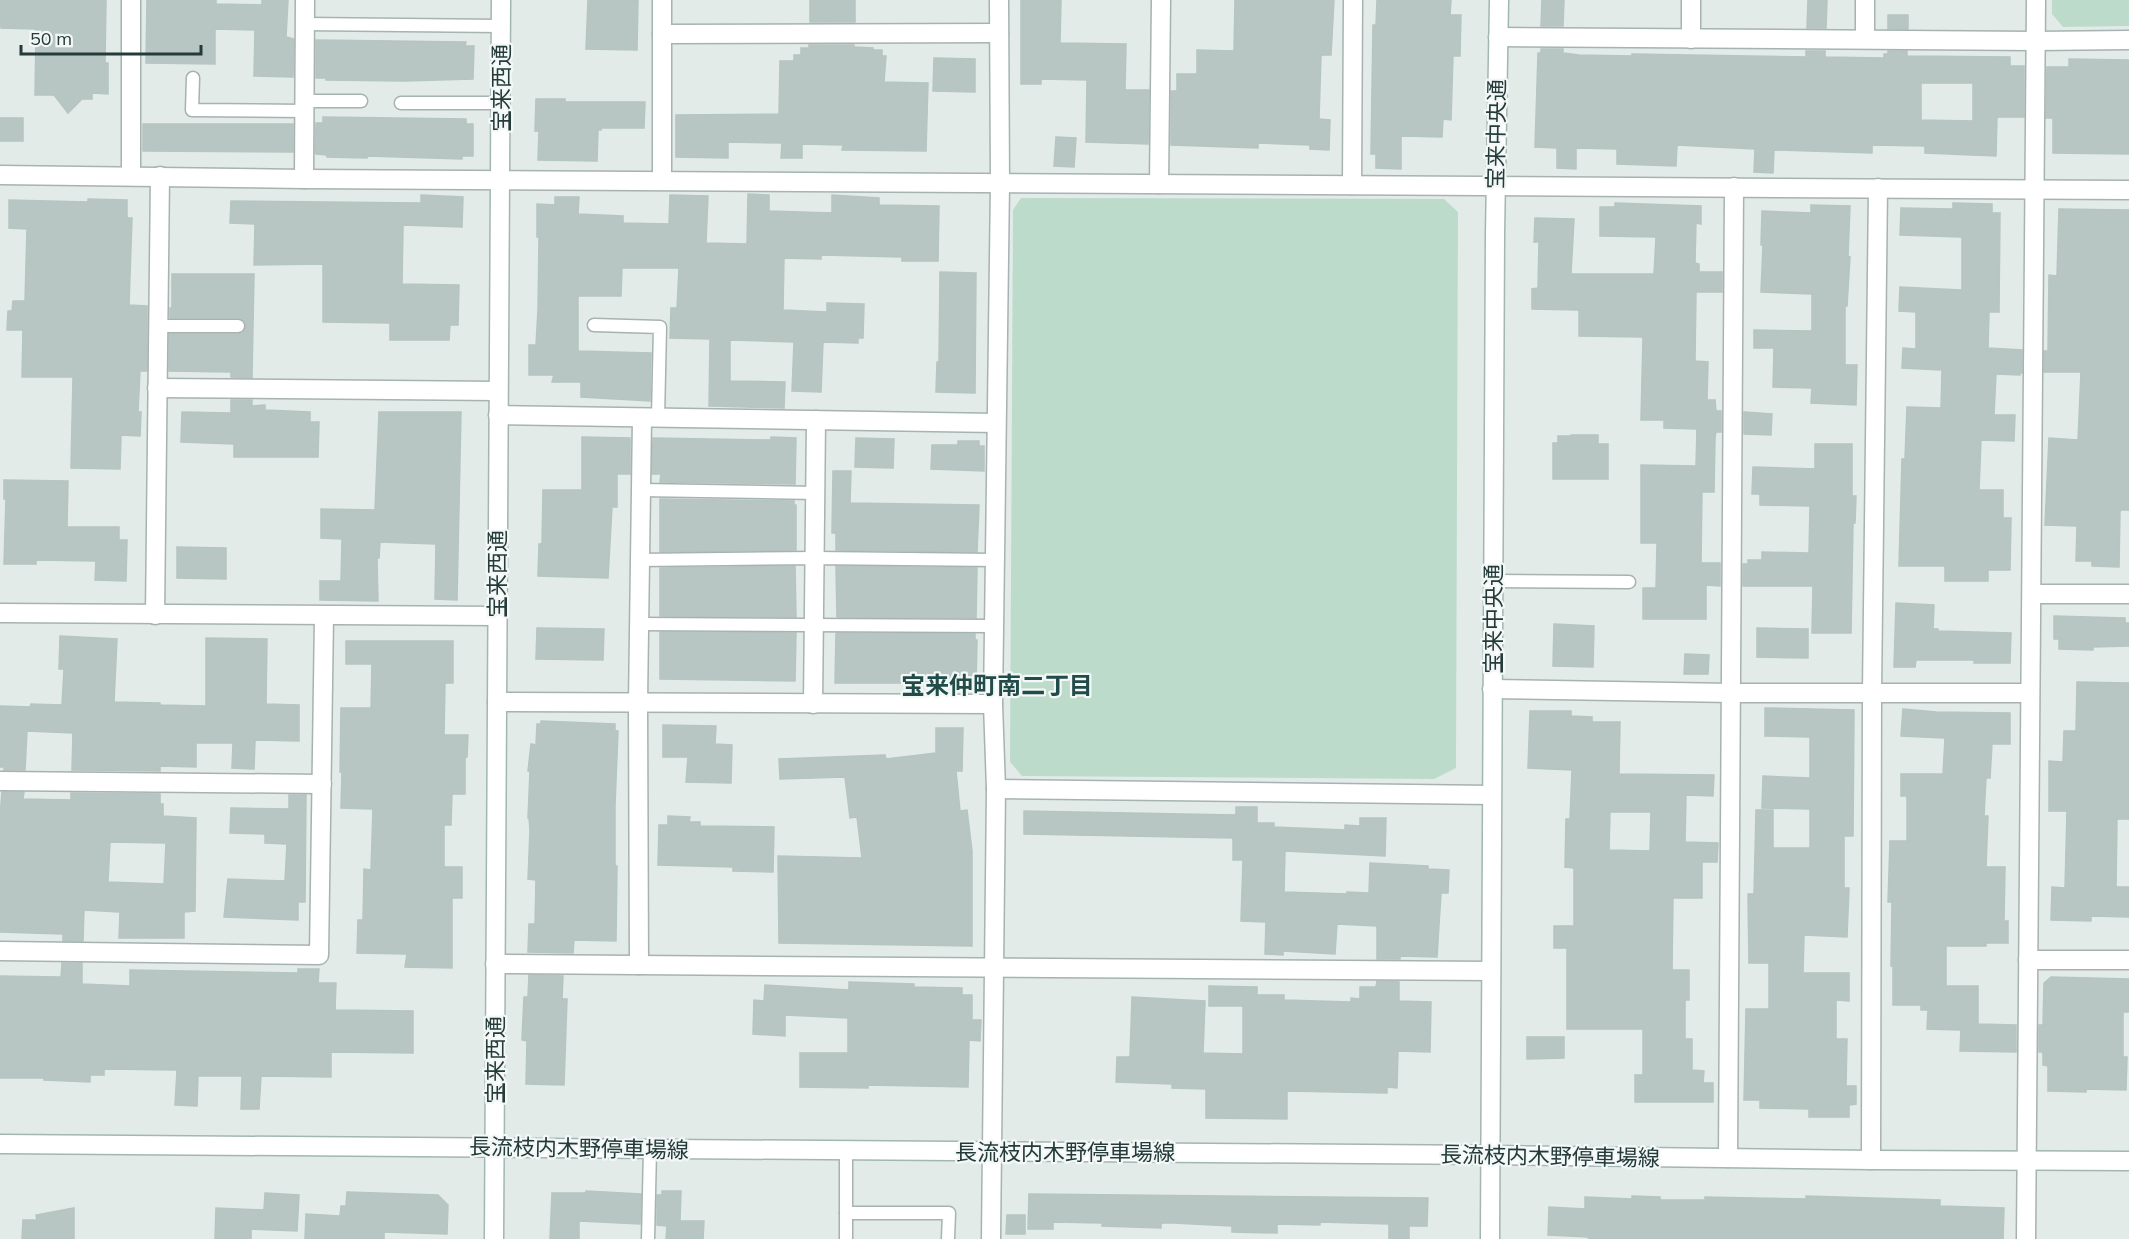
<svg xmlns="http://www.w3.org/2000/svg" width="2129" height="1239" font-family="Mulish,'Noto Sans JP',sans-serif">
<rect width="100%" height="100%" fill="#e3ebe9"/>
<!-- green -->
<g fill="#bddbcb">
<polygon points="2052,0 2129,0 2129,26 2063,27 2052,14"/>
<polygon points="1021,198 1444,199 1458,212 1456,768 1434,779 1022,776 1010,762 1013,210"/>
</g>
<!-- building -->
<g fill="#b8c6c3" stroke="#b5c5c1" stroke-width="1.5" fill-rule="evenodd">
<polygon points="0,0 106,0 105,63 108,63 108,94 92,93 92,99 82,99 68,113 54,95 35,95 36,29 1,28"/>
<polygon points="147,0 216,0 216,4 262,5 262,0 288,0 286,37 294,39 293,77 254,76 255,30 215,29 215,64 146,63"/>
<polygon points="588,0 638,0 637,50 586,49"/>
<rect x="810" y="0" width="45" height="22"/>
<polygon points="1021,0 1061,0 1060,43 1126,44 1125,90 1149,90 1148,144 1086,142 1087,80 1041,79 1041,84 1021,84"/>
<polygon points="1235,0 1334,0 1331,55 1321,55 1319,119 1330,120 1329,150 1310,149 1310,145 1258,143 1258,148 1171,145 1171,91 1177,91 1177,74 1197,74 1197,50 1234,51"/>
<polygon points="1377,0 1451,0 1450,15 1461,15 1460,56 1453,56 1451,120 1443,119 1442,137 1401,136 1401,169 1376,168 1376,154 1371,154 1373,25 1376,25"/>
<polygon points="1542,0 1564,0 1563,26 1541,26"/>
<polygon points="1808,0 1827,0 1826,28 1807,28"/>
<rect x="1888" y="15" width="20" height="14"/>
<polygon points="316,40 466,42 465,46 474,46 473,79 403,81 326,80 326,78 316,78"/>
<polygon points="809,45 854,45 854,47 873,48 873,50 882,50 882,56 886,56 884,82 928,83 926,151 842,150 843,145 802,144 802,158 781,158 782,143 728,142 728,158 676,157 676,115 779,114 780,61 794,61 794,55 801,55 801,48 809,48"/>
<path d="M 1541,49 L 1563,49 L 1563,53 L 1579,55 L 1632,56 L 1632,54 L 1806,57 L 1806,51 L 1825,51 L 1825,57 L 1884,58 L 1884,54 L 1888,54 L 1888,51 L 1907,51 L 1907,56 L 2010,57 L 2010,66 L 2024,66 L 2024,117 L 1997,117 L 1996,156 L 1925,153 L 1925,146 L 1872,145 L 1872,153 L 1774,150 L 1773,173 L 1754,172 L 1755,149 L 1677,145 L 1676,166 L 1617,164 L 1617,149 L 1576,148 L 1576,169 L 1557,168 L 1557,148 L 1535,147 L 1538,53 L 1541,53 ZM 1921,83 L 1973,83 L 1973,121 L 1921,120 Z"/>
<polygon points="934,58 975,59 975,92 933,91"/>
<polygon points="2069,59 2129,60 2129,154 2053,153 2053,118 2046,118 2047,67 2069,67"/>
<polygon points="536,99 565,99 565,102 645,102 644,128 601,128 601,130 598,130 597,161 538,160 539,131 535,131"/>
<polygon points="323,117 466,119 466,124 473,124 473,156 462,156 462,159 367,156 367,158 327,157 327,155 316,154 315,152 316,125 316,123 323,123"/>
<rect x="0" y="118" width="23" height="23"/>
<polygon points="143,124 293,124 293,152 143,151"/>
<polygon points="1056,137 1076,138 1074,167 1054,166"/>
<polygon points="748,194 769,195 769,211 832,213 832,195 879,198 879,205 939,206 938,261 902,261 902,257 821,255 821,259 784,258 783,310 827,312 827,303 864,304 863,338 858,338 858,343 823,342 821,392 792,391 794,342 730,340 730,381 785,382 784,408 709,406 710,339 670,338 671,308 677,308 679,268 622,268 621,296 578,296 578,351 651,353 650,401 581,397 581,382 552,382 554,375 529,375 529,345 536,345 538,310 539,237 537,237 537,204 555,205 555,197 579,197 578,214 623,216 623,223 669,224 670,195 708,196 706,243 747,244"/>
<polygon points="421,195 463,197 462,227 403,225 403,227 402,284 459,285 458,325 450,325 449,340 390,340 390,323 323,322 323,264 254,265 255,224 230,223 231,201 421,203"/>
<polygon points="88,199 127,200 127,218 132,218 129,305 147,306 147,371 140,371 138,412 141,412 140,436 121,435 120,469 71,468 73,377 22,377 23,330 7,330 8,311 12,311 13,301 25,301 27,229 9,228 9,200 88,202"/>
<polygon points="1615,203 1701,206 1701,224 1696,223 1695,263 1699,264 1699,272 1722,272 1722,292 1696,292 1695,361 1708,362 1707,400 1715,400 1716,411 1721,411 1721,432 1716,432 1715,438 1714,492 1702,492 1701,563 1720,563 1720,586 1706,585 1706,619 1643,619 1643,588 1656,588 1657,543 1641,543 1641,465 1696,466 1697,429 1664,428 1664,420 1641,420 1643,337 1579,336 1579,310 1532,309 1532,289 1538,288 1539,242 1534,242 1535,218 1574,219 1571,274 1654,274 1656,237 1600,236 1600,207 1615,207"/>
<polygon points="1953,203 1992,204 1992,213 2000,213 1999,312 1989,312 1988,348 2022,350 2022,373 2020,373 2020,375 1996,374 1994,415 2015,415 2014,441 1981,440 1979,490 2003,490 2003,518 2011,518 2010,570 1988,570 1988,581 1945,581 1945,566 1899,566 1902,459 1905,459 1907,407 1941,408 1942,370 1902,368 1903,348 1916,349 1916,312 1899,311 1900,287 1962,290 1962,237 1900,235 1901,208 1953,209"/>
<polygon points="1811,205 1850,206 1848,256 1850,257 1847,306 1845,306 1845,365 1857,365 1856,405 1811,403 1812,388 1773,387 1774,348 1754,348 1754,330 1812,331 1812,294 1761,292 1763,245 1761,245 1762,211 1811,213"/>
<polygon points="2059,209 2129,210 2129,510 2121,510 2120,512 2119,567 2092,566 2092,561 2076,561 2077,526 2045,525 2049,438 2078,440 2081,372 2044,372 2044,351 2048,351 2049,275 2057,276"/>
<polygon points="940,272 976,273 975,393 936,392 937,362 939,362"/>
<polygon points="172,274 254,274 252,378 231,377 231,372 169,371 169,334 238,334 243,333 246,327 245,321 238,318 170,318 170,308 172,308"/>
<polygon points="231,400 252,400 252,406 265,405 265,410 310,412 310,422 319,422 318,457 234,457 234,444 181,442 182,412 231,413"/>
<polygon points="379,412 461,412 457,600 435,599 436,544 380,542 379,558 377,558 378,601 320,600 320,581 341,581 342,539 321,538 321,509 375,510"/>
<polygon points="1744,412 1772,414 1771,435 1744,434"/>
<polygon points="1571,435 1598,435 1598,444 1608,444 1608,479 1553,479 1553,443 1558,443 1558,436 1571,436"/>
<polygon points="582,437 630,438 630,474 617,474 617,507 612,507 608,578 538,576 539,544 542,544 543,490 582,490"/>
<polygon points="771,437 796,438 795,484 660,482 661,474 652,474 653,438 771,440"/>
<polygon points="856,438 894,439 893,468 855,467"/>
<polygon points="958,441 979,441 979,446 984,446 984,471 931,469 932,445 958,445"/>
<polygon points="1815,444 1852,444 1852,496 1856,496 1855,523 1853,523 1851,633 1812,633 1813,586 1743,586 1743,564 1748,564 1748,560 1762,560 1762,552 1809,553 1810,506 1760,505 1760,494 1752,494 1753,467 1815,469"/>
<polygon points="833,471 851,471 850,503 979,505 977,552 836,550 836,533 832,533"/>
<polygon points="4,480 68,481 67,527 119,527 119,540 127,540 126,581 95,580 96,561 36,560 36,564 4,564 6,499 4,499"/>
<polygon points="660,499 794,501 794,505 796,505 796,550 660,552"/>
<polygon points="177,547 226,548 226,579 177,578"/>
<polygon points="795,566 796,617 660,616 660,568"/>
<polygon points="836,566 977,568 976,618 837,617"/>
<polygon points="1896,603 1934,605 1933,629 1938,629 1938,631 2011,633 2010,663 1974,663 1974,660 1916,660 1915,667 1894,667"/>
<polygon points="2054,616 2125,618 2125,623 2129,623 2129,646 2093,647 2093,650 2059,649 2059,639 2054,639"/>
<polygon points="1554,624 1594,626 1593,667 1553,666"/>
<polygon points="537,628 604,629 603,660 536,659"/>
<polygon points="1757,628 1808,629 1808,658 1757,657"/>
<polygon points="660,632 796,633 795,681 660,679"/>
<polygon points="836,633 975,634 975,640 977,640 976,683 835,683"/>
<polygon points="60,636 117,639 114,702 160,703 160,705 206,706 206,638 267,639 266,704 299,705 299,741 255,740 254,769 232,768 233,743 196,743 196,767 160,766 160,771 72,770 73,733 27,731 25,770 4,770 4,767 0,767 0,706 30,707 31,704 62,705 64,669 59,669"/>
<polygon points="346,641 453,641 453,683 445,683 444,735 468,735 467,757 465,757 465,794 452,794 451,825 444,825 444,867 462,867 462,898 452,898 452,968 405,967 407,954 357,953 358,920 363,920 364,869 371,870 373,809 341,808 342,772 340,772 341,708 371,708 372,664 346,664"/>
<polygon points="1685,654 1709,655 1708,674 1684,674"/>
<polygon points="2077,682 2129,683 2129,819 2117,819 2116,887 2129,887 2129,917 2091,916 2091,921 2051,920 2052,887 2065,888 2067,811 2049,811 2049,761 2063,762 2064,731 2076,731"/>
<polygon points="1765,708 1854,710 1853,836 1844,836 1844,888 1849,888 1847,937 1804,935 1803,973 1849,973 1849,1001 1836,1000 1836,1039 1847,1039 1846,1086 1856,1086 1856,1104 1849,1105 1849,1117 1809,1117 1809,1109 1760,1108 1760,1100 1744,1100 1746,1009 1769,1009 1769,963 1749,963 1748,894 1754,894 1756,810 1773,810 1773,848 1810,848 1810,809 1762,808 1763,776 1810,778 1810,737 1765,736"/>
<polygon points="1903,709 1936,712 2010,713 2010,744 1992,744 1990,778 1986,778 1984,816 1988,816 1986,867 2005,867 2004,921 2008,921 2008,943 1986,943 1986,946 1946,946 1946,986 1978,986 1978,1024 2016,1025 2016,1052 1960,1051 1961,1030 1927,1029 1928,1010 1921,1010 1921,1005 1893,1005 1893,966 1891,966 1892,902 1888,902 1890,841 1907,841 1907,796 1901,796 1901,774 1943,774 1945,738 1901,736"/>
<path d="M 1530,711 L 1571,711 L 1571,716 L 1592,717 L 1592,722 L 1620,722 L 1619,774 L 1714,775 L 1713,796 L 1686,795 L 1685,842 L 1718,843 L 1717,862 L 1702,862 L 1702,898 L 1673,898 L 1672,970 L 1689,970 L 1689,1000 L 1685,1000 L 1685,1039 L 1692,1039 L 1692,1070 L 1704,1071 L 1703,1083 L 1713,1083 L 1713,1102 L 1635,1102 L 1635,1075 L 1643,1075 L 1643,1029 L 1567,1029 L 1567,948 L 1554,948 L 1554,926 L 1574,926 L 1574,868 L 1565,867 L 1566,819 L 1570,819 L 1572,770 L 1528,768 ZM 1610,812 L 1651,812 L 1650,851 L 1609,850 Z"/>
<polygon points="541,721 615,724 615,731 618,731 615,805 615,866 617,866 616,941 574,940 573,953 528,952 529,924 535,924 536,880 528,879 530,830 529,818 528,818 530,771 528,771 531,744 536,745 537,724 541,724"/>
<polygon points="663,725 716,726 715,744 732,745 731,783 686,782 688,757 663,757"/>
<polygon points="936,728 963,728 962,771 956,771 960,811 967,810 972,851 972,946 779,943 778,856 862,858 857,817 850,818 845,777 780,779 779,759 885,755 886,759 936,753"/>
<path d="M 2,792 L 24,792 L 23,799 L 71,800 L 71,793 L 160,794 L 160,804 L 163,804 L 163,816 L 196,818 L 195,911 L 184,912 L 184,938 L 119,938 L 120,912 L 84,910 L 83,941 L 63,941 L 63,934 L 0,932 L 0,816 ZM 110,842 L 166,843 L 164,884 L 108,882 Z"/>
<polygon points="289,795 306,795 305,902 298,902 298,920 224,917 228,879 285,881 287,844 265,843 265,834 230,833 231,808 289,809"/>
<polygon points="1236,807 1257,807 1257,823 1274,823 1274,827 1345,830 1345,825 1360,826 1360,818 1386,818 1385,856 1285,851 1284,892 1347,894 1347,892 1369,893 1370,863 1428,866 1428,869 1449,870 1448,893 1441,893 1437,957 1400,956 1400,959 1377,959 1377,926 1337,924 1335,954 1283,951 1283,955 1265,954 1266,922 1241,921 1243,860 1233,860 1233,838 1024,834 1024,811 1236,815"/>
<polygon points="668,816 690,817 689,822 700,822 700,826 774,827 773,872 733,871 733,867 658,865 659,825 668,825"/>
<polygon points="62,963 82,963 82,984 130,986 130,970 298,973 298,969 319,969 318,983 336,983 335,1010 413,1011 413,1053 331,1052 331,1077 261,1076 259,1109 241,1109 242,1076 198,1076 197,1106 175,1105 177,1070 104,1069 104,1075 90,1075 90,1082 44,1080 44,1078 0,1078 0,976 61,977"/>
<polygon points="529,975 563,976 562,999 567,999 564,1085 526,1084 527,1041 522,1040 524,997 528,997"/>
<polygon points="2051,977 2129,979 2129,1012 2123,1012 2123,1057 2127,1057 2126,1090 2086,1089 2086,1092 2048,1091 2048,1066 2043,1065 2043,1052 2039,1052 2039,1025 2043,1025 2044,983"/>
<polygon points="1377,981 1399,982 1399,1001 1431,1002 1430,1052 1398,1051 1397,1088 1387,1087 1387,1093 1287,1091 1287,1119 1206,1118 1206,1089 1172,1088 1172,1084 1116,1082 1117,1057 1130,1057 1132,997 1205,1001 1203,1053 1243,1054 1243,1006 1209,1006 1209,986 1257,987 1257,995 1284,995 1284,1000 1351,1002 1351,998 1360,999 1360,987 1376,987"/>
<polygon points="849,982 914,984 914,987 962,988 962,995 972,995 972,1020 981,1020 980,1041 969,1040 968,1087 868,1085 868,1088 800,1087 800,1053 848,1053 848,1018 785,1015 785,1036 753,1034 754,1000 764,1001 765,985 849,990"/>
<polygon points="1527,1037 1564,1037 1564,1058 1527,1059"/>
<polygon points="586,1191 641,1194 640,1224 579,1221 579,1239 550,1239 552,1193 586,1193"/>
<polygon points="662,1191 681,1191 680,1221 704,1221 703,1239 666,1239 667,1226 657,1225 657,1195 662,1195"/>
<polygon points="347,1192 438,1195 448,1205 447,1234 384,1232 384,1239 305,1239 306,1214 340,1216 341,1206 346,1206"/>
<polygon points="265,1193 299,1195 297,1231 251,1229 251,1239 215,1239 216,1208 264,1210"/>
<polygon points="1029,1194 1428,1198 1427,1226 1409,1226 1409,1239 1389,1239 1389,1224 1320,1222 1320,1225 1277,1224 1277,1233 1232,1232 1232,1226 1173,1223 1161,1223 1161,1228 1102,1226 1102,1223 1053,1222 1053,1229 1028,1229"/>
<polygon points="1632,1196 1660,1197 1660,1200 1705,1200 1705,1197 1806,1199 1806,1196 1940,1200 1940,1206 2004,1208 2003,1239 1588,1239 1589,1237 1548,1235 1549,1207 1585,1209 1585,1197 1632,1199"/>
<polygon points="74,1208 74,1239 22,1239 23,1220 37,1220 36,1215"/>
<polygon points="1007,1215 1025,1215 1025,1234 1006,1234"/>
</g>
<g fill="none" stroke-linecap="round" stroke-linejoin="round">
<!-- lane casing -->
<g stroke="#a6b3b1" stroke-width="15">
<g id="lane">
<polyline points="305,24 501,26"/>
<polyline points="193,78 192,110 305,111"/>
<polyline points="305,101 361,101"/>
<polyline points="401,103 501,103"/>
<polyline points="594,325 660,327 658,418"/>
<polyline points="158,326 238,326"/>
<polyline points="641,490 815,493"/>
<polyline points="640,560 815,558 995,560"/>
<polyline points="1493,581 1629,582"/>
<polyline points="639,624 994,626"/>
<polyline points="846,1213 949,1213 948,1239"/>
<polyline points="648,1239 650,1149"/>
<polyline points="846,1239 846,1151"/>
</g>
</g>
<!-- street casing -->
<g stroke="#a6b3b1" stroke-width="21">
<g id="street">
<polyline points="662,0 662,180"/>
<polyline points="662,34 999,33"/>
<polyline points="1498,37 2036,41 2129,40"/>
<polyline points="1691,39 1691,0"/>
<polyline points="1865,39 1865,0"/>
<polyline points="0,175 304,179 2129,190"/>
<polyline points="131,176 131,0"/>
<polyline points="304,179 305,0"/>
<polyline points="1159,184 1161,0"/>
<polyline points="1352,185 1353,0"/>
<polyline points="157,388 498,391"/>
<polyline points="498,415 996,423"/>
<polyline points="2032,594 2129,594"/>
<polyline points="0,613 497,616"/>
<polyline points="155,615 160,176"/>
<polyline points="1492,689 1732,693 2030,693"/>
<polyline points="497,702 993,704"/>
<polyline points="813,704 816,420"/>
<polyline points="0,781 322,784"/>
<polyline points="996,789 1491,795"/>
<polyline points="0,951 319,955 324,616"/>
<polyline points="2028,960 2129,960"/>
<polyline points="495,964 1490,971"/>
<polyline points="639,965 638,703 642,418"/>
<polyline points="1728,1158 1734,187"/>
<polyline points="1871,1160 1872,692 1878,188"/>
<polyline points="991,1239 996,789 993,704 1000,183 999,0"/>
<polyline points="2026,1239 2036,0"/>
</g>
</g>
<!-- secondary casing -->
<g stroke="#a2b6b3" stroke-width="21">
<g id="secondary">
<polyline points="0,1144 1491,1155 1871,1160 2129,1161"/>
<polyline points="494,1239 501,0"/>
<polyline points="1490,1239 1495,234 1499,0"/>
</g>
</g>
<!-- lane -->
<use href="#lane" stroke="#fff" stroke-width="12"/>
<!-- street -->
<use href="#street" stroke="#fff" stroke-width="18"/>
<!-- secondary -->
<use href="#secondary" stroke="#fff" stroke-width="18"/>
</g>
<g text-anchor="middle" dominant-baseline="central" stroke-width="4.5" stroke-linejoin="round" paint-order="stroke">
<!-- street labels -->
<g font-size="22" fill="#243b3a" stroke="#f3f8f7">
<text transform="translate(501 88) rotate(-90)">宝来西通</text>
<text transform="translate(1496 134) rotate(-89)">宝来中央通</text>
<text transform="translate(497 574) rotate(-90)">宝来西通</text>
<text transform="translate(1493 619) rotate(-90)">宝来中央通</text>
<text transform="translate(495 1060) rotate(-90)">宝来西通</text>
<text transform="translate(579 1148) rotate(1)">長流枝内木野停車場線</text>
<text x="1065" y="1152">長流枝内木野停車場線</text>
<text transform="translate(1550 1156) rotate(1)">長流枝内木野停車場線</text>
</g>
<!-- neighbourhood labels -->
<g font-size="24" font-weight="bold" fill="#214c4a" stroke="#f3f8f7">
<text x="997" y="685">宝来仲町南二丁目</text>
</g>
</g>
<!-- scale -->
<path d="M21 45v9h180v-9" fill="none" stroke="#243b3a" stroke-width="3"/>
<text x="30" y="45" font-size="18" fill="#243b3a" stroke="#f3f8f7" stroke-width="4.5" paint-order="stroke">50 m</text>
</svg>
